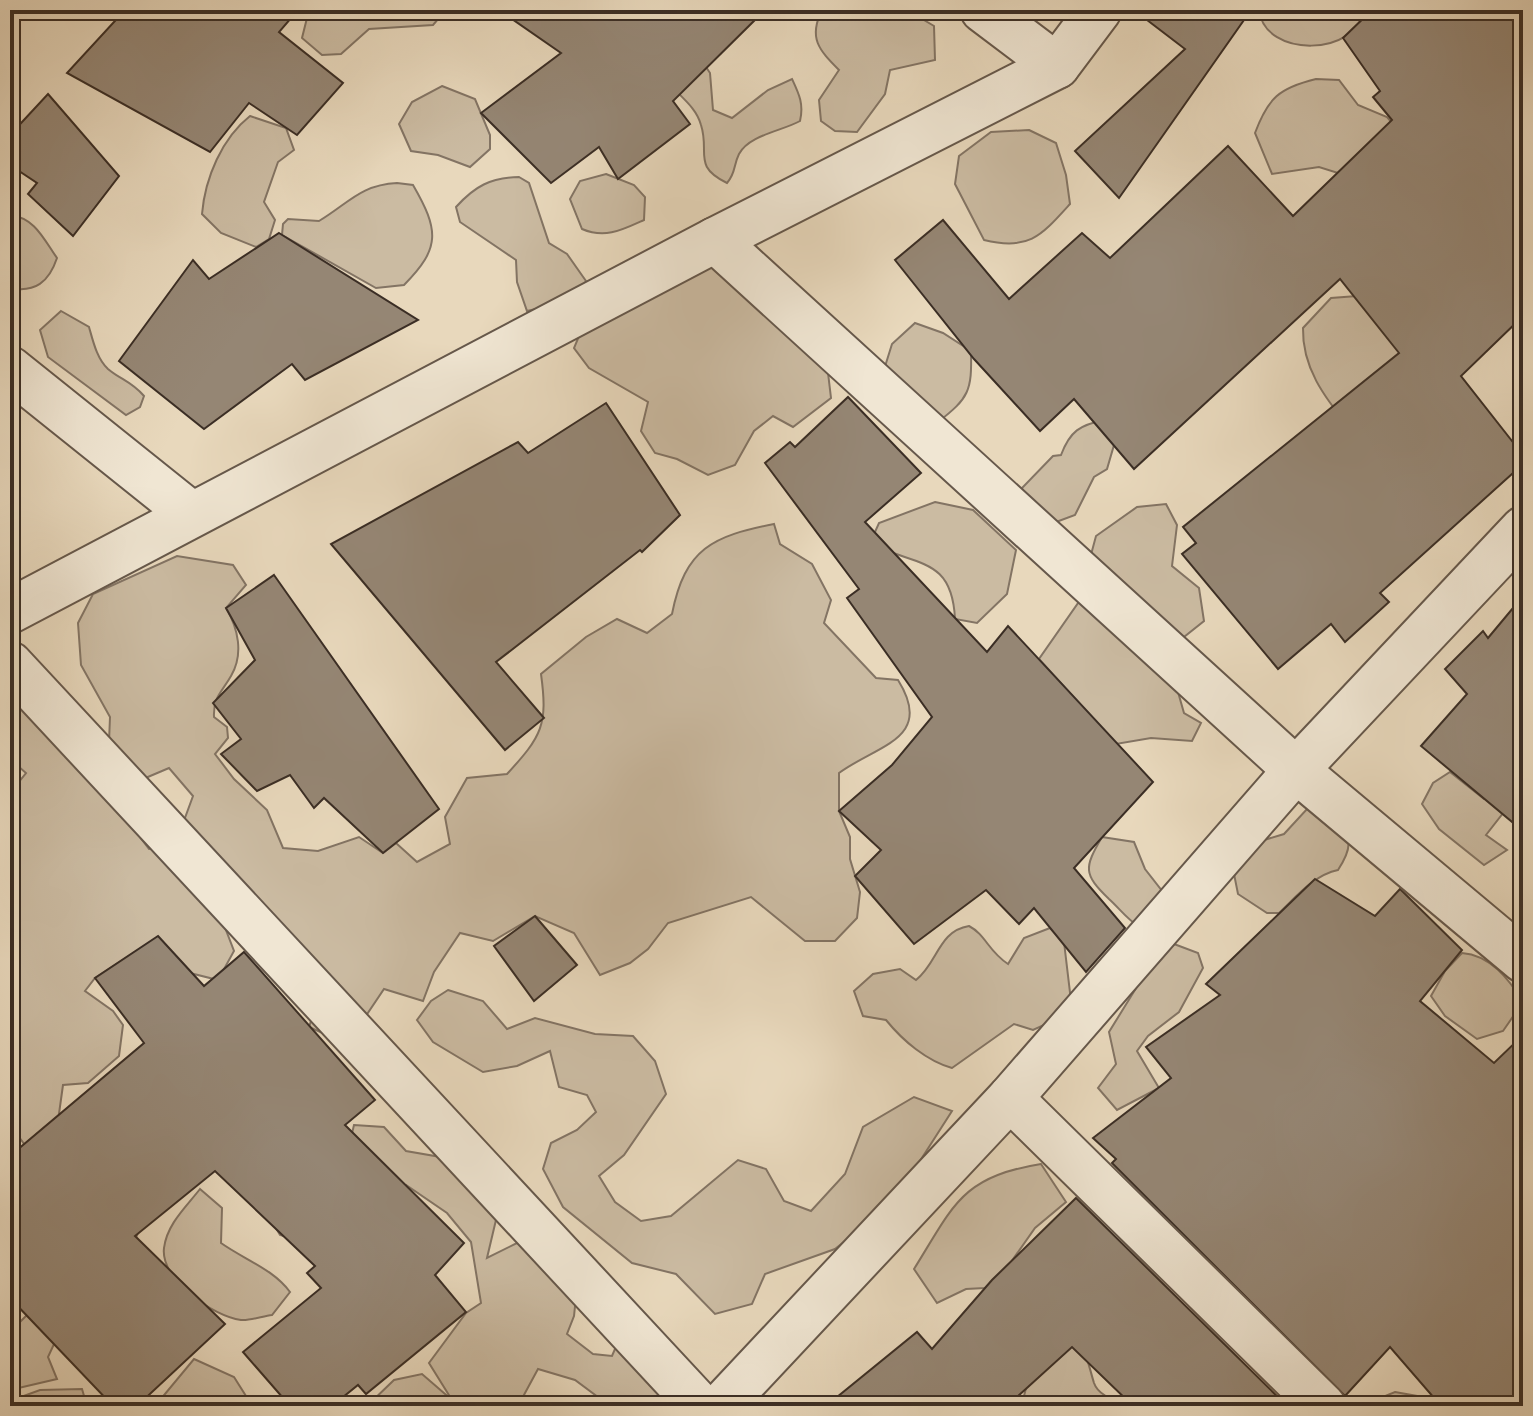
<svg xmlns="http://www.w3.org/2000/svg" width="1533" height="1416" font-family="Cardo,serif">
<rect width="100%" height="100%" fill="#e8d8bc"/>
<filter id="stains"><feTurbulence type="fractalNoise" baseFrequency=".0025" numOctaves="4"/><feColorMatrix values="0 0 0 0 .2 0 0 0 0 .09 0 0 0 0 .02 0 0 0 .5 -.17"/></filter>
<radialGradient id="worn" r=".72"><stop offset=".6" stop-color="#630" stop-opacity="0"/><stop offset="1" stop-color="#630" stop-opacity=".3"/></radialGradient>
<!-- green -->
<g fill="#cbbba2" stroke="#837464" stroke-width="2">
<polygon points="309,10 446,10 433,25 369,29 341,54 322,55 302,38"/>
<path d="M 822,10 L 907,10 L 934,26 L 935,60 L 890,70 L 885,94 L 857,132 L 835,131 L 821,121 L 819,100 L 839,70 C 819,50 808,38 822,10 Z"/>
<path d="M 1259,10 L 1363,10 C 1358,56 1265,59 1259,10 Z"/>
<path d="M 692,46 L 710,73 L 713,110 L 732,118 L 768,90 L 792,79 C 799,94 804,104 800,121 C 782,131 749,135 739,154 C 733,166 736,173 727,183 C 692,166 710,153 701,125 C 697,110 685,100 674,89 Z"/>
<path d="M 1316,79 L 1339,80 L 1358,105 L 1387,117 L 1425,160 L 1357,179 L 1319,167 L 1272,174 L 1255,133 C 1268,98 1279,88 1316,79 Z"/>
<polygon points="442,86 475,99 490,135 490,149 470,167 438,155 411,151 399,124 412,102"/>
<path d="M 250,116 L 286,128 L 294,150 L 278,162 L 264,202 L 275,220 L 269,239 L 256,247 L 221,233 L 202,214 C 205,178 222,138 250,116 Z"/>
<path d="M 1029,130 L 1056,143 L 1066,175 L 1070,204 C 1041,236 1029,251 984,240 L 955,184 L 959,156 L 991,132 Z"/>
<path d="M 606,174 L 634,185 L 645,197 L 644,220 C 622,230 605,239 582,229 L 570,199 L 580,181 Z"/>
<path d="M 519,177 L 529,183 L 549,243 L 567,254 L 586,281 L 576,300 L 527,311 L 517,282 L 516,260 L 460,222 L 456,207 C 475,186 490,178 519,177 Z"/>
<path d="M 397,183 L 413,185 C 439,230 441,248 404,285 L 376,288 L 282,235 L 283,224 L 288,219 L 319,221 C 349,203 360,185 397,183 Z"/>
<path d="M 10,215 C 35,218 43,238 57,258 C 49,282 35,293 10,288 Z"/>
<polygon points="671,262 720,268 826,356 831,398 793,427 773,416 754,431 735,465 708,475 677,459 655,453 641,431 648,402 589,368 574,348 584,324"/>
<path d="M 1357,296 L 1378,311 L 1412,372 L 1349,427 C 1324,397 1302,367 1303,328 L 1331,298 Z"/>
<path d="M 61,311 L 89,327 C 93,341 97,359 108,369 C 121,380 131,381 144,396 L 140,407 L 126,415 L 48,357 L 40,330 Z"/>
<path d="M 915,323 L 943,333 L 971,351 C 972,391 969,398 938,422 L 878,389 L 892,344 Z"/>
<path d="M 1104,420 L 1114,445 L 1107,469 L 1094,477 L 1075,515 L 1040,528 L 1028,516 L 1022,488 L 1053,456 L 1061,455 C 1070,431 1080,425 1104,420 Z"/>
<path d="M 935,502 L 973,510 L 1016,550 L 1007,594 L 977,623 L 955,619 C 952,556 916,567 870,543 L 879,523 Z"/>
<polygon points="1166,504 1177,525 1172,566 1199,588 1204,621 1150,664 1178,692 1184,713 1201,723 1192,741 1151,738 1116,744 1039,659 1078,603 1096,536 1137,507"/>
<path d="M 774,524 L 780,544 L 812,564 L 831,600 L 824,623 L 876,678 L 898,680 C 935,739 877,745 839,773 L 839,811 L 850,837 L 850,859 L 860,892 L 857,918 L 835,941 L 805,941 L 751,897 L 668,923 L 648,949 L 630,963 L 600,975 L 574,933 L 535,916 L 493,941 L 460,933 L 434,972 L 423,1001 L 384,989 L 347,1044 L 309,1027 L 315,1009 L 214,899 L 234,951 L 218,980 L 186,972 L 158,937 L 95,978 L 85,991 L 113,1011 L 123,1025 L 119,1056 L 88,1083 L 63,1085 L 57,1128 L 141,1226 L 124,1265 L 54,1344 L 48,1357 L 57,1379 L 10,1390 L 10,1332 L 68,1274 L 35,1159 L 14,1130 L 10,1113 L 10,793 L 26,773 L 10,759 L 10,690 L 111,799 L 149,849 L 175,845 L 193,796 L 169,768 L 129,785 L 108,767 L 110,717 L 81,665 L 78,623 L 93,594 L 177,556 L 233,565 L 246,585 L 226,608 C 238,628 244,654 231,676 C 222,692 213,697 214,717 L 227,727 L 228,738 L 215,754 L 234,779 L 267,810 L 283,848 L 318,851 L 359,837 L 383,853 L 396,843 L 417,862 L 450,844 L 445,817 L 467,778 L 507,774 C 542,736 548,725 541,674 L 586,637 L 617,619 L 647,633 L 672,614 C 685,548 713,536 774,524 Z"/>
<polygon points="1450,772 1484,799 1498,797 1507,808 1486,835 1507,850 1484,865 1439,829 1422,804 1433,783"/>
<path d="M 1307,809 L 1326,811 C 1347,837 1358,839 1338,870 C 1314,875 1297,896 1279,913 L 1267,913 L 1238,894 L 1234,874 L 1254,843 L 1284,834 Z"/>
<path d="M 1102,837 L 1134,842 L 1145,869 L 1166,896 L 1138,926 C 1126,918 1120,909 1109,899 C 1083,874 1084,868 1102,837 Z"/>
<path d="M 969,926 C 986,935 988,951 1008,964 L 1024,938 L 1050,928 L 1064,942 L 1071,1001 L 1066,1015 L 1033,1030 L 1014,1024 L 952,1068 C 927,1061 903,1041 886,1020 L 863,1016 L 854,991 L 873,974 L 900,969 L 916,980 C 938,963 938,931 969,926 Z"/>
<polygon points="1174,944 1198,953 1203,968 1179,1012 1148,1036 1137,1051 1159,1088 1117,1110 1098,1088 1116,1064 1109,1032 1146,972"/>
<path d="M 1462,953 C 1490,955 1509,979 1523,1002 L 1503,1031 L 1477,1039 L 1445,1016 L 1431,996 L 1445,971 Z"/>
<polygon points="448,990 483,1001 507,1029 535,1018 595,1034 633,1036 655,1061 666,1094 624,1155 599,1176 615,1202 641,1221 671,1216 738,1160 766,1169 784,1201 811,1211 845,1174 863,1127 914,1097 952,1111 893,1203 835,1249 765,1274 752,1304 715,1314 676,1274 632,1263 563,1207 543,1169 551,1143 577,1130 596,1112 587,1095 559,1087 550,1051 517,1066 483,1072 433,1042 417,1020 431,1001"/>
<polygon points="354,1125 384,1127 406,1151 475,1163 500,1203 487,1258 519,1242 578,1277 574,1316 567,1334 593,1354 612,1356 618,1342 683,1406 610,1406 575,1380 538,1369 518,1406 367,1406 394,1380 422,1374 452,1400 429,1363 466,1313 481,1303 471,1242 447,1213 406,1185 315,1246 280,1235 267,1213 348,1150"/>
<path d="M 1041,1164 L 1066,1202 L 1035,1228 L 1011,1262 L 985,1288 L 966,1289 L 937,1303 L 914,1269 C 954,1205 961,1177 1041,1164 Z"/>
<path d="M 200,1189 L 222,1208 L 221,1243 C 245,1260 273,1269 290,1292 L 272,1315 C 263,1316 250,1321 241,1320 C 213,1316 160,1280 164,1248 C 167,1224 186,1207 200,1189 Z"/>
<path d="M 1064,1346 L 1082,1346 C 1088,1359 1090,1370 1094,1383 C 1102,1406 1150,1406 1169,1406 L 1027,1406 L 1024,1396 L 1032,1365 Z"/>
<polygon points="194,1359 234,1377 246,1396 261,1406 155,1406"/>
<polygon points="82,1389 87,1406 10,1406 10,1401 40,1390"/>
<polygon points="1395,1392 1417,1396 1424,1406 1382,1406 1380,1398"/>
</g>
<!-- building -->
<g fill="#958674" stroke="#3b2e25" stroke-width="2">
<polygon points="125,10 298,10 279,32 343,83 297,135 249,103 210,152 67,73"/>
<polygon points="499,10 765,10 673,101 690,124 618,179 599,147 551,183 481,113 561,53"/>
<polygon points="1134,10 1251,10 1119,198 1075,151 1185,49"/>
<polygon points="1372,10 1504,10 1523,33 1523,316 1461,376 1523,455 1523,464 1380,593 1389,602 1345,642 1331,624 1278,669 1182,554 1196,543 1183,527 1399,353 1340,279 1134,469 1074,399 1040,431 974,359 895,260 943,220 1009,299 1082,233 1110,258 1228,146 1293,216 1392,120 1373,97 1380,91 1343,38"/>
<polygon points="48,94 119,176 73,236 28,194 37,183 10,165 10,135"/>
<polygon points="279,233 418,320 305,380 292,364 204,429 119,361 193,260 209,279"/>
<polygon points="848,397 921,473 865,522 987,652 1008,626 1153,782 1074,868 1125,928 1086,972 1034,908 1019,924 986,890 914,944 855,876 881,850 839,811 892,765 932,717 847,598 859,589 765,463 790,442 795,447"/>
<polygon points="606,403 680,515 642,552 640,550 496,662 544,718 505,750 331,544 518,442 528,453"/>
<polygon points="274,575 439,809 383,853 324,798 314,808 290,775 257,791 221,754 241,739 213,703 255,660 226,608"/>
<polygon points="1523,596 1523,831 1421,746 1467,694 1445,669 1483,631 1488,638"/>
<polygon points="1315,879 1375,916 1400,889 1462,950 1420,1001 1494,1063 1523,1035 1523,1406 1441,1406 1390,1347 1345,1396 1112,1163 1116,1159 1093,1138 1171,1078 1146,1047 1220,995 1206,984"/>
<polygon points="535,916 577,965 534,1001 494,946"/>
<polygon points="158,936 204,986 244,952 375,1100 345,1125 464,1243 435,1275 466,1312 366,1394 358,1385 332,1406 290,1406 243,1352 321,1288 307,1273 315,1266 215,1171 135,1236 225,1324 137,1406 113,1406 10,1298 10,1156 144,1043 95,978"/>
<polygon points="1076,1198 1287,1406 1133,1406 1072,1347 1007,1406 826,1406 917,1332 932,1349 992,1280"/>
</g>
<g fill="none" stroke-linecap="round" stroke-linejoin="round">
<!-- minor casing -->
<g stroke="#66584b" stroke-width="48">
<g id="minor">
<polyline points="983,10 1057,66"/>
<polyline points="715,240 1296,770 1523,960"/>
<polyline points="10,369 191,514"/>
<polyline points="10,611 715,240 1057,66 1099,10"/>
<polyline points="10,664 700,1406"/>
<polyline points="1010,1098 1323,1406"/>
<polyline points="721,1406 1010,1098 1296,770 1523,529"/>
</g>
</g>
<!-- minor -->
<use href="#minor" stroke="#f0e6d3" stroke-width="44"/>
</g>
<!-- margin -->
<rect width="1533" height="1416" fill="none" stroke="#e8d8bc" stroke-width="40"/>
<rect x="12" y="12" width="1509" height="1392" fill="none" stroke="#3b2e25" stroke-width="4"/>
<rect x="20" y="20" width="1493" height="1376" fill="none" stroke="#3b2e25" stroke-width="2"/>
<rect width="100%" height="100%" filter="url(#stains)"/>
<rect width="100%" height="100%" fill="url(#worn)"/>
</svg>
